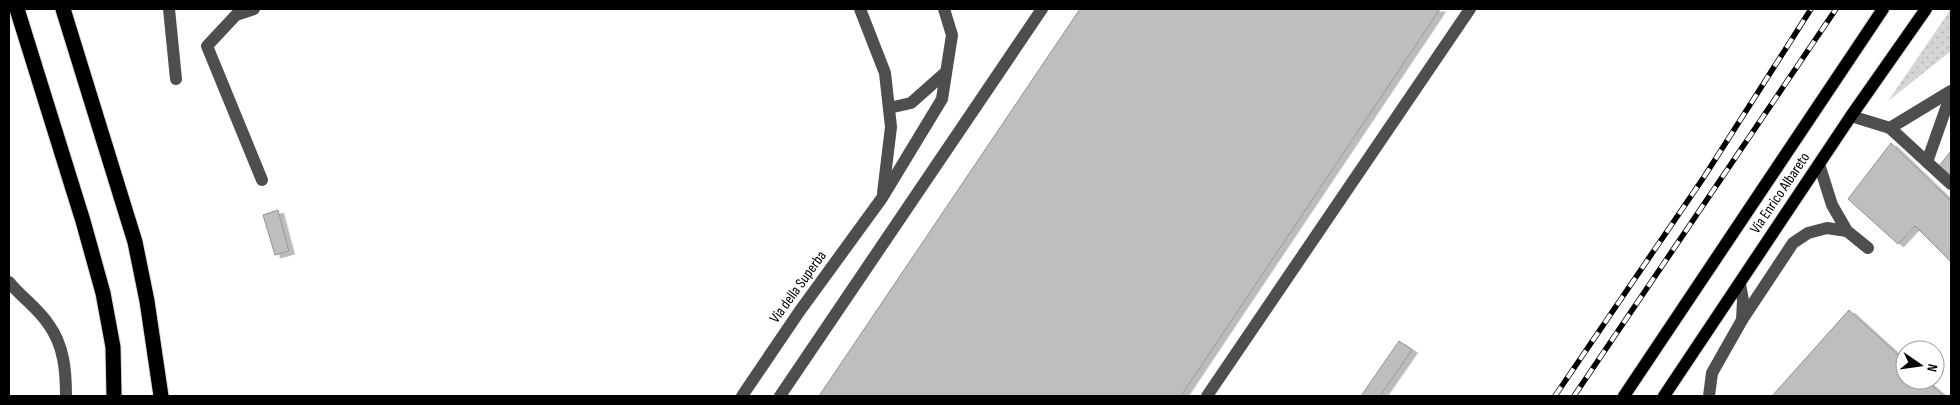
<svg xmlns="http://www.w3.org/2000/svg" width="1960" height="405" font-family="'Sofia Sans Condensed',sans-serif">
<defs>
<pattern id="grass-dots" width="8" height="8" patternUnits="userSpaceOnUse" patternTransform="scale(1.25)"><rect width="8" height="8" fill="#d5d5d5"/><path d="M2 2h.1M6 6h.1" fill="none" stroke="#b5b5b5" stroke-width="1.8" stroke-linecap="round"/></pattern>
<filter id="shadow"><feDropShadow dx="5.5" dy="3" stdDeviation="0" flood-color="#0004"/></filter>
</defs>
<rect width="100%" height="100%" fill="#fff"/>
<!-- grass -->
<polygon fill="url(#grass-dots)" points="1951,9 1951,51 1888,101"/>
<!-- building -->
<g fill="#bebebe" stroke="#929292" filter="url(#shadow)">
<polygon points="1080,9 1440,9 1181,396 819,396"/>
<polygon points="1891,143 1951,201 1951,262 1915,226 1898,244 1848,199"/>
<polygon points="1951,151 1951,177 1939,166"/>
<polygon points="278,210 289,251 275,255 263,215"/>
<polygon points="1849,310 1905,361 1905,380 1926,380 1944,396 1772,396"/>
<polygon points="1399,341 1412,350 1380,396 1361,396"/>
</g>
<g fill="none" stroke-linecap="round" stroke-linejoin="round">
<!-- major casing -->
<g stroke="#dbdbdb" stroke-width="14">
<g id="major">
<polyline points="1624,396 1883,9"/>
<polyline points="1664,396 1851,116 1926,9"/>
</g>
</g>
<!-- highway casing -->
<g stroke="#dbdbdb" stroke-width="17">
<g id="highway">
<polyline points="17,9 83,221 103,293 113,347 114,396"/>
<polyline points="63,9 135,242 147,301 161,396"/>
</g>
</g>
<!-- minor -->
<g stroke="#4e4e4e" stroke-width="12">
<polyline points="169,9 176,79"/>
<polyline points="254,9 236,15 207,46 262,180"/>
<polyline points="860,9 885,73 891,127 883,193"/>
<polyline points="889,108 911,103 946,72"/>
<polyline points="1851,116 1890,128 1951,91"/>
<polyline points="1890,128 1951,184"/>
<polyline points="1927,162 1951,94"/>
<polyline points="1819,164 1832,205 1847,231 1868,248"/>
<path d="M 9,282 C 21,297 39,309 49,325 C 64,346 66,371 66,396"/>
<polyline points="1742,320 1793,243 1808,233 1827,228 1847,231"/>
<polyline points="742,396 799,312 882,198 942,99 952,35 944,9"/>
<polyline points="780,396 1042,9"/>
<polyline points="1207,396 1470,9"/>
<polyline points="1709,396 1712,373 1742,320 1743,300 1740,284"/>
</g>
<!-- major -->
<use href="#major" stroke="#000" stroke-width="12"/>
<!-- highway -->
<use href="#highway" stroke="#000" stroke-width="15"/>
<!-- rail casing -->
<g stroke="#000" stroke-width="5.5">
<g id="rail">
<polyline points="1555,396 1704,177 1811,9"/>
<polyline points="1574,396 1836,9"/>
</g>
</g>
<!-- rail -->
<use href="#rail" stroke="#fff" stroke-width="4" stroke-dasharray="11" stroke-linecap="butt"/>
</g>
<g text-anchor="middle" dominant-baseline="central" stroke-width="4.5" stroke-linejoin="round" paint-order="stroke">
<!-- street labels -->
<g font-size="15" fill="#000" stroke="#fff">
<text transform="translate(1780 193) rotate(-56)">Via Enrico Albareto</text>
<text transform="translate(798 287) rotate(-54)">Via della Superba</text>
</g>
</g>
<!-- border -->
<rect width="1960" height="405" fill="none" stroke="#000000" stroke-width="20"/>
<!-- north arrow -->
<g transform="translate(1920 365) rotate(103)"><circle r="24" fill="#ffffff" stroke="#999999"/>
<path d="M0-4L9 19L0 12L-9 19Z" fill="#000000"/>
<text y="-8" font-size="14" font-weight="bold" text-anchor="middle" fill="#000000">N</text>
</g>
</svg>
